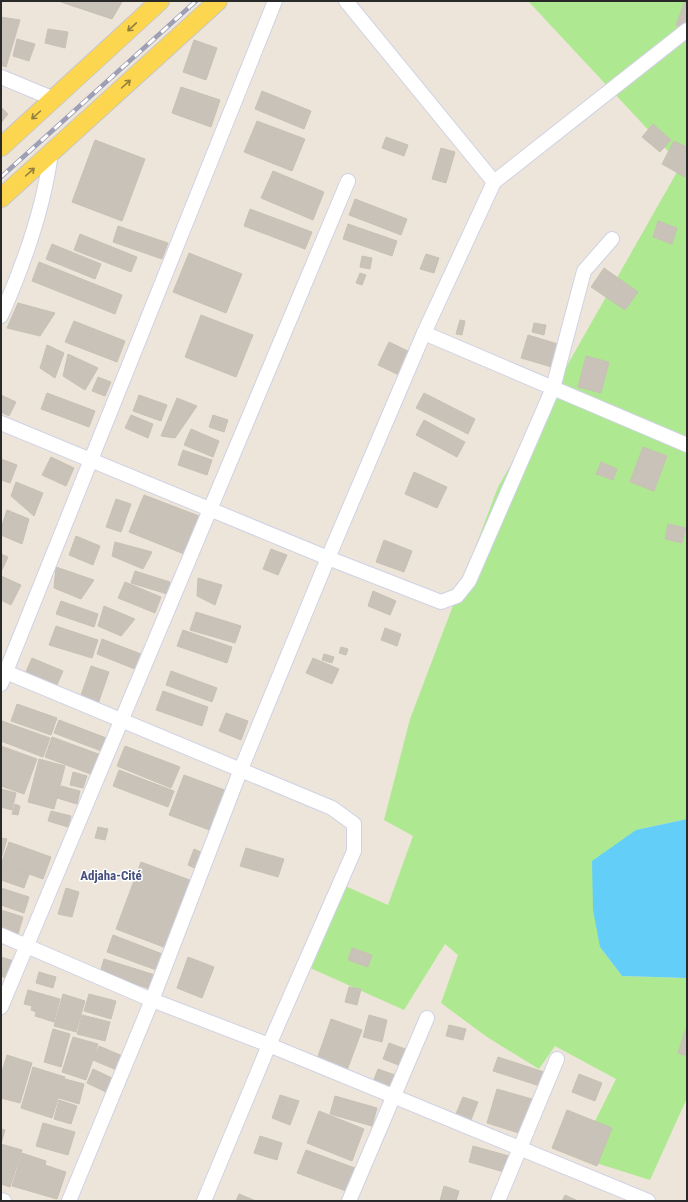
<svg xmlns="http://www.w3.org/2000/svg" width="688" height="1202" font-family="'Roboto Condensed',sans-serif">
<rect width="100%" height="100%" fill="#ede5da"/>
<!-- green -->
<polygon fill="#aee991" points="528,1 687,1 687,819 636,830 600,947 622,976 687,978 687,1098 650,1180 577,1157 616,1079 555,1046 539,1069 487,1037 441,1003 458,955 445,944 404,1010 308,967 343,885 388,905 413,836 384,820 410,719 498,487 681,165"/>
<!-- water -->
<polygon fill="#63cff9" points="687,819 687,978 622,976 600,947 593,910 592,861 636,830"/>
<!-- building -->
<g fill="#c8c2b9" stroke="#c8c1b3">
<polygon points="58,1 118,1 122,2 112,19"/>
<polygon points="685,1 687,1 687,24 685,29 676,25"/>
<polygon points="1,17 20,20 6,67 1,65"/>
<polygon points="48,29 68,32 65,48 45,43"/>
<polygon points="17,39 35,44 29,61 13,56"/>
<polygon points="194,40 217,48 206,80 183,72"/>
<polygon points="181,87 220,100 211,127 172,113"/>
<polygon points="262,91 311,111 304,129 255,109"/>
<polygon points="1,107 8,114 1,123"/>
<polygon points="257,121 305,139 292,171 244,152"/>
<polygon points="653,124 671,140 660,152 642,137"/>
<polygon points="386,137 408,145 404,156 382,148"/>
<polygon points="95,140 145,159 122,221 72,202"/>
<polygon points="674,141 687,147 687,174 685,177 662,164"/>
<polygon points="441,148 455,152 446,183 432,179"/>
<polygon points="273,171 324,192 313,220 261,198"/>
<polygon points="355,199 407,219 401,235 349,215"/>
<polygon points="250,209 312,232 305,249 244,226"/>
<polygon points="658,221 677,228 672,244 653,237"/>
<polygon points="348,224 397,241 392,256 343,239"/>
<polygon points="118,226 168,243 162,259 113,242"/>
<polygon points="80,234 137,257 131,272 74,250"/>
<polygon points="52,244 101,264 95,279 46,259"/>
<polygon points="189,253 242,274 226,313 173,292"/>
<polygon points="426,254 439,258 434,273 420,269"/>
<polygon points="362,256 372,258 370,269 360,267"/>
<polygon points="39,262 122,295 115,314 32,281"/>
<polygon points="604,268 638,292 625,310 591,287"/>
<polygon points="360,273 366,275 362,285 356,283"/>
<polygon points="18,303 55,313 40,336 7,328"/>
<polygon points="201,315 253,335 236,377 185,357"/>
<polygon points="460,320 465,321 462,335 456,334"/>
<polygon points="74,321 125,341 117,362 65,342"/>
<polygon points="534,323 546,325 544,335 532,332"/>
<polygon points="528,335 561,345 555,368 521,358"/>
<polygon points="389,342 410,352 399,375 378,365"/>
<polygon points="47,345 64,353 55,378 40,368"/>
<polygon points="68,354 98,368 85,390 63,376"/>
<polygon points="586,356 609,362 601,393 578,387"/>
<polygon points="98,377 111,382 105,396 92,391"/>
<polygon points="47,393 95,411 89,427 41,409"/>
<polygon points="424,393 475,419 468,434 416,408"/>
<polygon points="1,395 16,402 9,416 1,412"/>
<polygon points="139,395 167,405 161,421 133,411"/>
<polygon points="177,398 197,406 175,438 161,436"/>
<polygon points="131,415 153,424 148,438 125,428"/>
<polygon points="213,415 228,420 224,432 209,427"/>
<polygon points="424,420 465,442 457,457 416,435"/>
<polygon points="191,429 219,441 213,457 184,445"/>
<polygon points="643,447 667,456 654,491 630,482"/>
<polygon points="183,450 212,460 207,475 178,465"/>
<polygon points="51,457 74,468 66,486 42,475"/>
<polygon points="1,459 17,465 10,483 1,480"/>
<polygon points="601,462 617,469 613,480 596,474"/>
<polygon points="414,472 447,487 437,508 405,494"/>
<polygon points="16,482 43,493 34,516 11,496"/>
<polygon points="144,495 199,516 184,554 129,532"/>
<polygon points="116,499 131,504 121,532 106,527"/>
<polygon points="7,510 29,519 22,544 1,535 1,528"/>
<polygon points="668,524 686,528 682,543 665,539"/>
<polygon points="76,536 100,546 93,565 69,555"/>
<polygon points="384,540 412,551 404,572 376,562"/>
<polygon points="115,542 152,552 143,569 112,556"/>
<polygon points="271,549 287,555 278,575 263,569"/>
<polygon points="1,554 8,557 2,570 1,570"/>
<polygon points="56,567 94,580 81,599 54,588"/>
<polygon points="135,571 170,582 167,594 131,583"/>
<polygon points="1,576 21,585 11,605 1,600"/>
<polygon points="198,578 222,585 215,605 197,596"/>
<polygon points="125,582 161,597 155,613 118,598"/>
<polygon points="373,591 396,601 390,615 368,606"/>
<polygon points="61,601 98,614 94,627 56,614"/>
<polygon points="104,606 135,619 121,636 98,626"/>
<polygon points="196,612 241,626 235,643 190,630"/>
<polygon points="56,626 98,640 92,658 49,645"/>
<polygon points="385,628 401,634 397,646 381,640"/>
<polygon points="183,630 232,647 227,663 177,646"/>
<polygon points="102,639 141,654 135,669 97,654"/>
<polygon points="341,647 348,649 346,655 339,653"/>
<polygon points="324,654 334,657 332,663 322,660"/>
<polygon points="32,658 63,671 56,687 25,674"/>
<polygon points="313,658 339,669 332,684 306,673"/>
<polygon points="91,666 109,672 97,707 79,701"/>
<polygon points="171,671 217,688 212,702 166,685"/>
<polygon points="163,691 208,707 202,726 156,710"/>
<polygon points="17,704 57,718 51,735 11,721"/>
<polygon points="226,713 248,721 241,740 219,731"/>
<polygon points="59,720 109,739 104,752 54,733"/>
<polygon points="2,721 50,738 43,757 1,741"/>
<polygon points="52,737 101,755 93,775 45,757"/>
<polygon points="1,746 37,759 24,794 1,786"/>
<polygon points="125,746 180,767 171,788 117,766"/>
<polygon points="39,759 65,766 54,809 28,802"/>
<polygon points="119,770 174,791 168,807 113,786"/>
<polygon points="73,772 87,776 83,788 70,785"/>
<polygon points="184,775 230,792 215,832 169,815"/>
<polygon points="61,786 80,791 77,804 57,798"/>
<polygon points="1,789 16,793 12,810 1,807"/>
<polygon points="15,804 20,806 18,815 12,814"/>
<polygon points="51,811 71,816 68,827 48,821"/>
<polygon points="98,827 108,829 105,840 95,838"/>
<polygon points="1,838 7,839 2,856 1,856"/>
<polygon points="9,842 51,857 43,879 1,864"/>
<polygon points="246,848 284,859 278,877 240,866"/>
<polygon points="194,849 207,855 201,871 188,865"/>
<polygon points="141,862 195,882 169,949 116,929"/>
<polygon points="1,865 29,874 24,888 1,880"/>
<polygon points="1,888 29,897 24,913 1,905"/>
<polygon points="66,888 79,892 72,917 58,914"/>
<polygon points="1,910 23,917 18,934 1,928"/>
<polygon points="113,935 165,955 159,971 107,952"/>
<polygon points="352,948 372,955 368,967 348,960"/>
<polygon points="1,957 14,961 9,979 1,976"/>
<polygon points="188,957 214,967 202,998 177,988"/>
<polygon points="104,959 155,975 151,989 100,973"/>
<polygon points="39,972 56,977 53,988 36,983"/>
<polygon points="349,987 361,989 357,1005 345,1002"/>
<polygon points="28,990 60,999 54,1022 35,1016 36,1012 31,1010 32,1006 24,1004"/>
<polygon points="63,994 85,1001 76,1032 54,1026"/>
<polygon points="89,994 116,1001 111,1019 84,1011"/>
<polygon points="82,1015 110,1022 105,1041 77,1034"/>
<polygon points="369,1015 387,1020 382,1042 363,1037"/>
<polygon points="331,1019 362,1030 346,1073 316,1062"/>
<polygon points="449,1025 466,1029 463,1040 446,1036"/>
<polygon points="687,1025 687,1056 678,1053"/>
<polygon points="53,1029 70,1034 61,1067 44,1062"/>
<polygon points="73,1037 98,1044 86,1080 62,1072"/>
<polygon points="389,1043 408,1050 401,1066 383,1059"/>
<polygon points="99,1046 125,1057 119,1071 93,1060"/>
<polygon points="7,1055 32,1063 20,1103 1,1098 1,1075"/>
<polygon points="498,1057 547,1073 543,1087 493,1071"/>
<polygon points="33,1067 65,1077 52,1118 21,1108"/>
<polygon points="93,1069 114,1079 108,1093 87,1083"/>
<polygon points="378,1069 395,1075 390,1088 373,1082"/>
<polygon points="579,1074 602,1083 595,1101 572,1092"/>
<polygon points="65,1079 84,1084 79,1104 59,1098"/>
<polygon points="497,1089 532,1099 522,1134 487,1123"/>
<polygon points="280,1095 299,1101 290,1125 272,1118"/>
<polygon points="335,1096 377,1108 372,1126 330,1114"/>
<polygon points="463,1097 478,1102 471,1120 456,1114"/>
<polygon points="59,1100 77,1106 71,1124 54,1119"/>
<polygon points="567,1110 612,1128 597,1166 552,1148"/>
<polygon points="319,1111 364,1129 352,1161 307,1143"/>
<polygon points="43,1123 75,1132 68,1155 36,1146"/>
<polygon points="1,1129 5,1130 1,1144 22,1150 10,1187 1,1184"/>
<polygon points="260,1136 282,1143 277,1160 254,1153"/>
<polygon points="473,1146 509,1156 504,1172 469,1162"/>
<polygon points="306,1150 355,1168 346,1191 297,1173"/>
<polygon points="22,1153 46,1161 45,1165 66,1172 57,1199 12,1186"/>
<polygon points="444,1186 459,1191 456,1201 440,1201"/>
<polygon points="239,1194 256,1201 236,1201"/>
<polygon points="565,1195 578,1201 562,1201"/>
</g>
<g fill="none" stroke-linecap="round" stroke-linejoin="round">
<!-- minor casing -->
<g stroke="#cfd2e4" stroke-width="16">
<g id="minor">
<polyline points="346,1 494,182"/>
<polyline points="1,77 54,99"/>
<path d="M 1,316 C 24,264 44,209 51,152"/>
<polyline points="424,333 687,445"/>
<polyline points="1,423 328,558 441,602 457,596 469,581 553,388 584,271 612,239"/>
<polyline points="1,670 332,808 354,824 354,851 269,1045 204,1201"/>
<polyline points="1,684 275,1"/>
<polyline points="1,935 152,1000 269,1045 648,1201"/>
<polyline points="1,1007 348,181"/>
<polyline points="1,1200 4,1201"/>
<polyline points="69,1201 152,1000 241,769 328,558 424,333 494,182 687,30"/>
<polyline points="349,1201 427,1018"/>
<polyline points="498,1201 557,1059"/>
</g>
</g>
<!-- major casing -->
<g stroke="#c7c7c7" stroke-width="20">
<g id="major">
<polyline points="1,147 160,1"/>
<polyline points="1,198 218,1"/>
</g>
</g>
<!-- minor -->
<use href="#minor" stroke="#fff" stroke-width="14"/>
<!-- major -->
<use href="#major" stroke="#fdd64f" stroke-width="18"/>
<!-- rail casing -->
<g stroke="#9c9fb6" stroke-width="4.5">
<polyline id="rail" points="1,177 196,1"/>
</g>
<!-- rail -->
<use href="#rail" stroke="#fff" stroke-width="3" stroke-dasharray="9" stroke-linecap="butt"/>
</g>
<!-- one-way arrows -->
<defs><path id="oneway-shaft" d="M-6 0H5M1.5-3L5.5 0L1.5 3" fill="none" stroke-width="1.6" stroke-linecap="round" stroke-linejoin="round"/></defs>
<g stroke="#93803c">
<use href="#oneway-shaft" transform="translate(132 27) rotate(137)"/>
<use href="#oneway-shaft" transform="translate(126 84) rotate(-42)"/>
<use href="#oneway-shaft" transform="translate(36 115) rotate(138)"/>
<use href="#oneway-shaft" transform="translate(30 172) rotate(-42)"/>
</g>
<g text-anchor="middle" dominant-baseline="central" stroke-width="3" stroke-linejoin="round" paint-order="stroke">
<!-- neighbourhood labels -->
<g font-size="13" font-weight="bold" fill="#464f7e" stroke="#fff">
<text x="111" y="875">Adjaha-Cité</text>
</g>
</g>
<!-- border -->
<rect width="688" height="1202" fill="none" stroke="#292929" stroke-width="4"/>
</svg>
